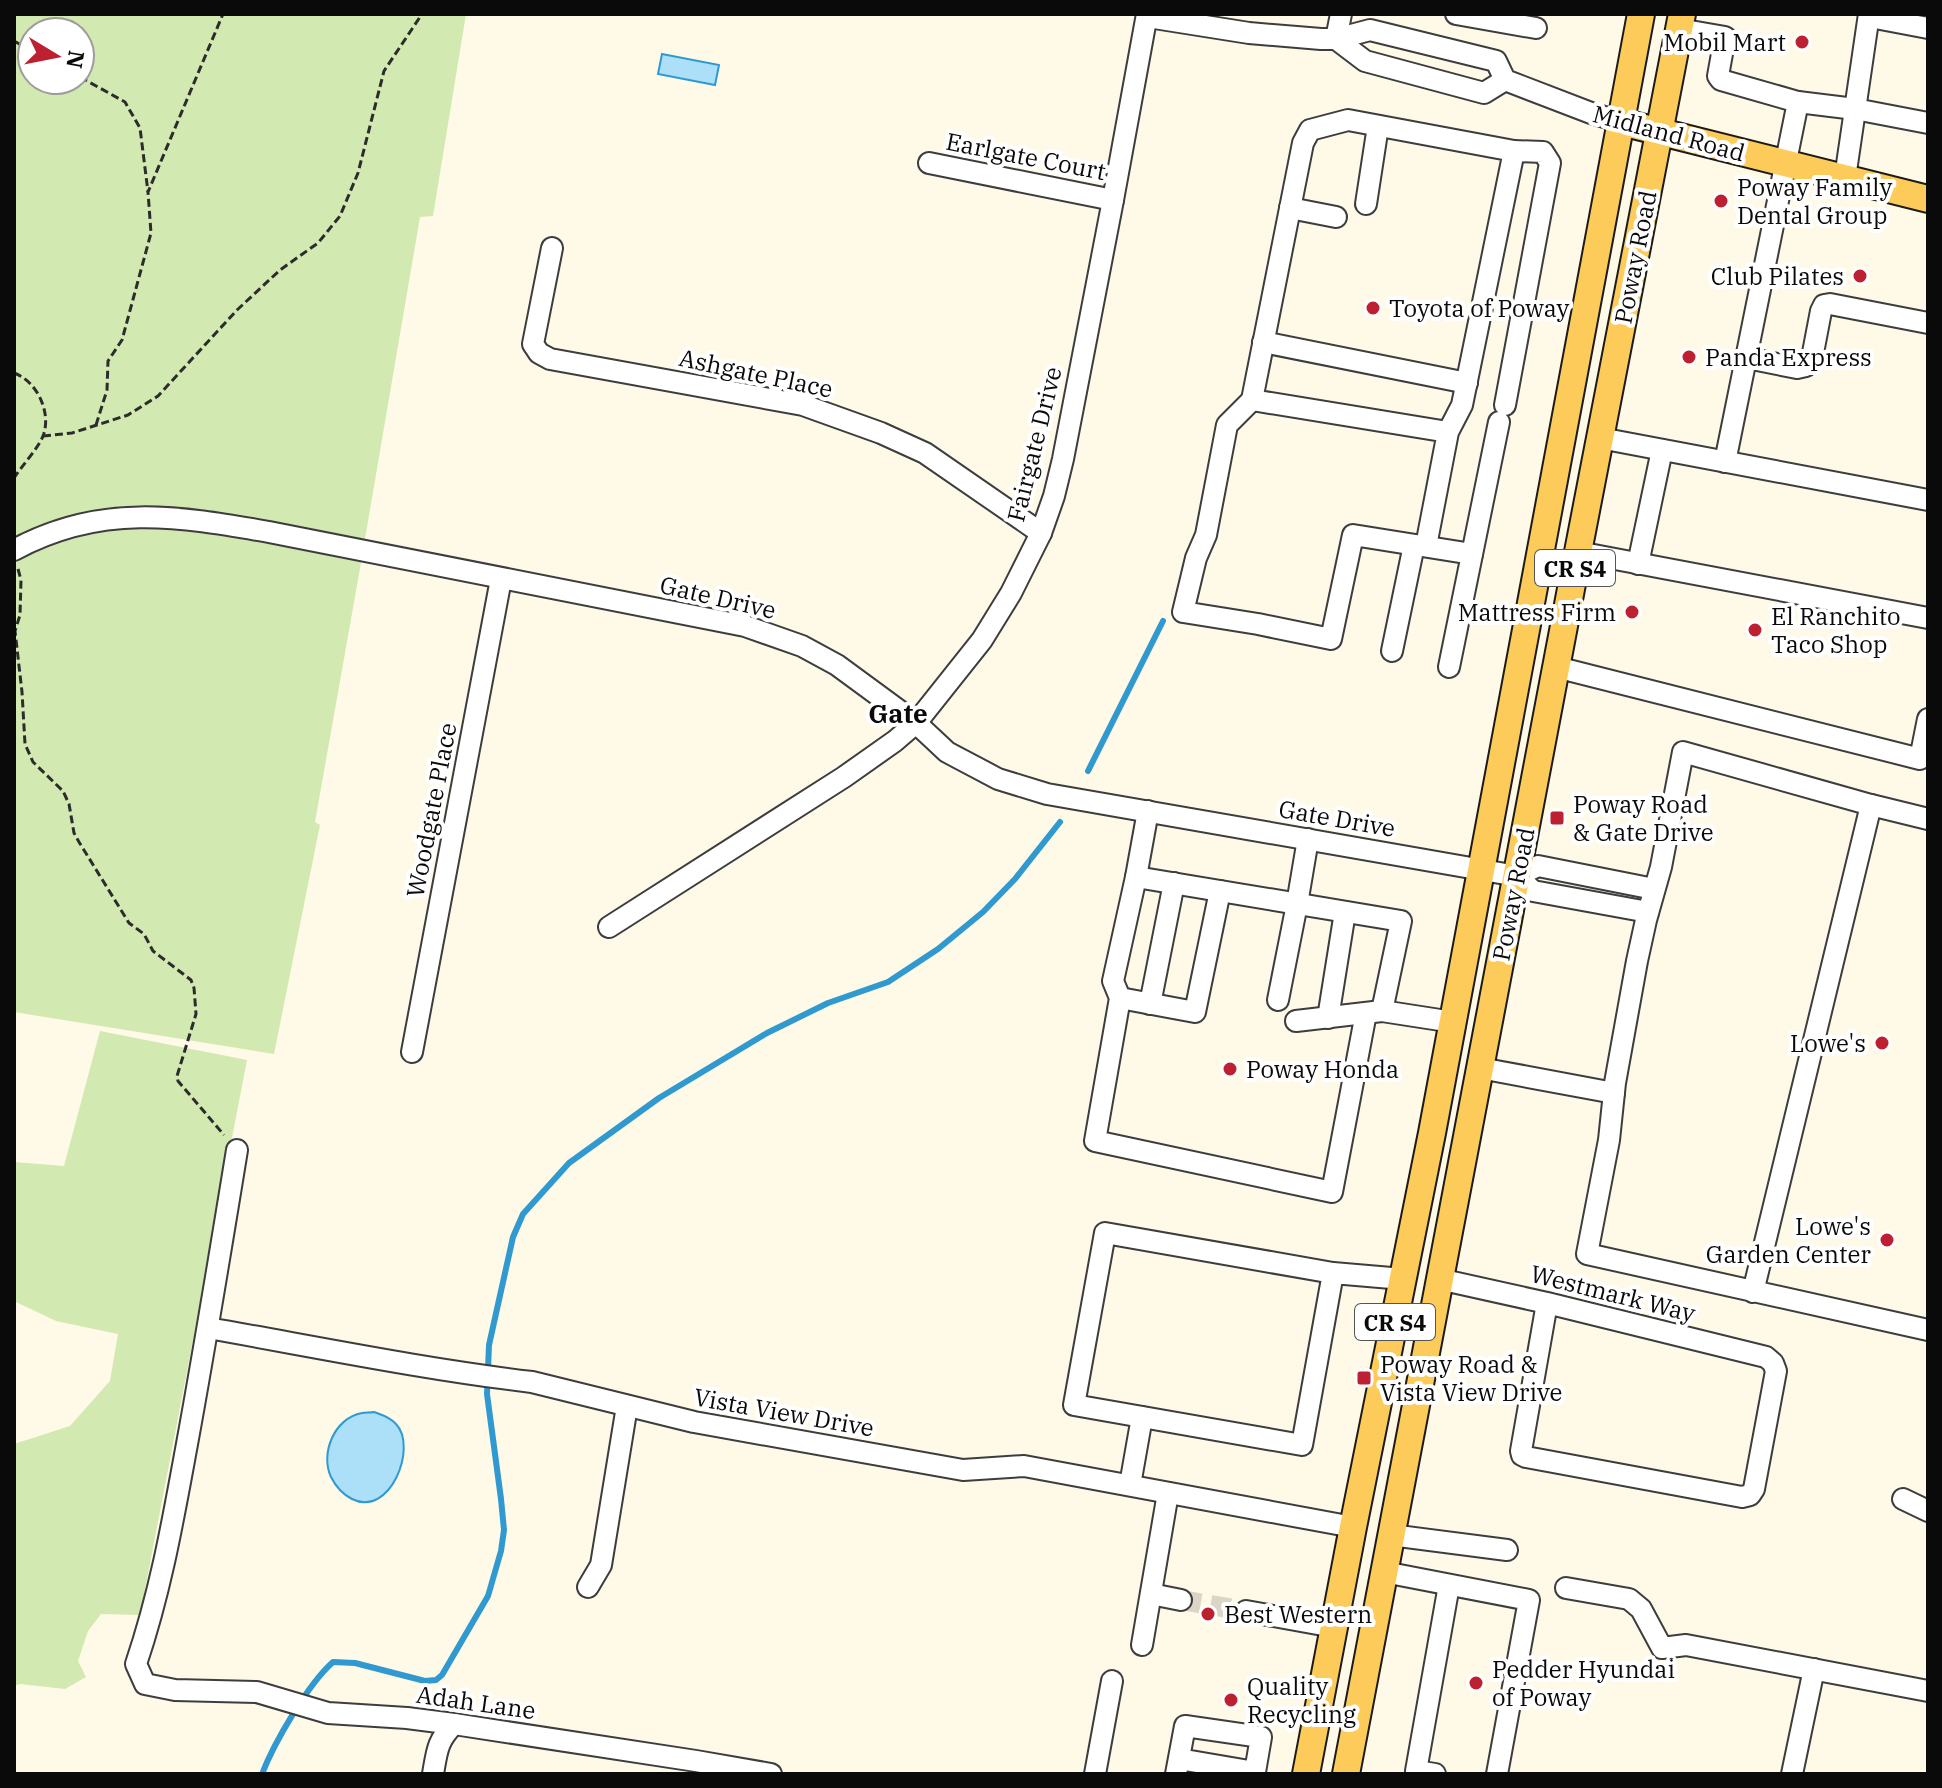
<svg xmlns="http://www.w3.org/2000/svg" width="1942" height="1788" font-family="'IBM Plex Serif',serif">
<rect width="100%" height="100%" fill="#fff9e7"/>
<!-- green -->
<g fill="#d2e9b1" fill-rule="evenodd">
<path d="M 14,14 L 466,14 L 433,216 L 420,217 L 359,574 L 315,822 L 320,825 L 274,1054 L 14,1012 ZM 32,32 L 80,32 L 80,80 L 32,80 Z"/>
<polygon points="100,1031 247,1060 140,1615 101,1614 88,1631 78,1661 86,1677 65,1689 20,1684 14,1686 14,1444 70,1426 110,1381 118,1334 56,1321 14,1301 14,1162 64,1166"/>
</g>
<!-- water -->
<g fill="#abe0f8" stroke="#309ad0" stroke-width="2">
<polygon points="662,54 719,65 715,85 658,74"/>
<path d="M 374,1412 C 382,1415 390,1417 396,1424 C 418,1447 390,1518 352,1499 C 342,1494 336,1487 331,1477 C 320,1454 334,1418 362,1413 C 366,1412 370,1413 374,1412 Z"/>
</g>
<g fill="none" stroke-linecap="round" stroke-linejoin="round">
<!-- stream -->
<g stroke="#309ad0" stroke-width="6">
<polyline points="1088,771 1163,621"/>
<path d="M 262,1774 C 274,1743 308,1684 333,1662 L 355,1663 L 425,1681 L 436,1680 L 442,1675 L 488,1596 L 501,1551 L 504,1530 L 501,1499 L 487,1394 L 489,1345 L 513,1237 L 523,1214 L 569,1163 L 659,1098 L 767,1033 L 828,1003 L 888,982 L 938,949 L 983,912 L 1015,879 L 1060,822"/>
</g>
<!-- minor-tunnel -->
<polyline stroke="#dad5c6" stroke-width="20" stroke-dasharray="20 10" stroke-linecap="butt" points="1181,1600 1246,1611"/>
<!-- minor casing -->
<g stroke="#3d3d3d" stroke-width="24">
<g id="minor">
<polyline points="1456,14 1536,28"/>
<polyline points="1148,17 1249,33 1321,39 1336,39 1370,30 1496,61 1505,80 1591,113 1621,122"/>
<polyline points="1870,17 1928,28"/>
<polyline points="1679,29 1725,37 1718,76 1721,80 1798,102 1725,462"/>
<polyline points="1336,39 1365,61 1484,93 1505,80"/>
<polyline points="1336,39 1341,14"/>
<polyline points="1798,102 1855,109 1928,123"/>
<polyline points="929,163 1113,200"/>
<polyline points="1845,178 1869,14"/>
<polyline points="1366,204 1378,126"/>
<polyline points="1290,208 1336,217"/>
<polyline points="552,248 533,344 539,353 550,359 803,405 881,433 925,453 1041,533"/>
<polyline points="1263,342 1467,383"/>
<polyline points="1747,358 1797,368 1806,366 1812,358 1821,311 1824,305 1830,304 1928,323"/>
<polyline points="1252,400 1227,425 1206,535 1196,558 1183,612 1258,624 1331,639 1353,535 1472,554"/>
<polyline points="1505,405 1550,163 1543,152 1514,151"/>
<polyline points="1600,438 1928,500"/>
<polyline points="1426,546 1448,432 1252,400 1303,143 1310,130 1348,120 1514,151 1462,405 1448,432"/>
<path d="M 14,550 C 101,503 177,516 269,532 L 745,626 L 802,646 L 837,665 L 916,723 L 947,752 L 998,779 L 1047,794 L 1517,876"/>
<polyline points="1578,552 1928,618"/>
<polyline points="1638,564 1662,450"/>
<polyline points="1392,651 1414,545"/>
<polyline points="1449,667 1499,422"/>
<polyline points="1556,667 1920,759 1928,719"/>
<polyline points="1871,805 1928,819"/>
<polyline points="1148,811 1136,877 1401,921 1382,1011"/>
<polyline points="1517,876 1538,866 1654,889"/>
<polyline points="1517,876 1533,891 1648,912"/>
<polyline points="1136,877 1113,981 1120,998 1095,1141 1332,1192 1366,1013"/>
<polyline points="609,927 844,777 895,741 916,723 982,640 1011,593 1041,533 1054,496 1063,459 1113,200 1147,14"/>
<polyline points="1120,998 1195,1012 1220,891"/>
<polyline points="1278,1000 1297,904 1308,839"/>
<polyline points="1150,1004 1174,883"/>
<polyline points="1328,1018 1345,912"/>
<polyline points="1296,1021 1382,1011 1453,1022"/>
<polyline points="412,1052 501,579"/>
<polyline points="1480,1068 1614,1093"/>
<path d="M 237,1150 C 221,1248 205,1346 187,1444 C 173,1520 161,1590 136,1664 L 145,1684 L 175,1690 L 257,1692 L 328,1713 L 407,1718 L 454,1724 L 696,1761 L 771,1774"/>
<polyline points="1333,1273 1302,1445 1074,1405 1105,1233 1333,1273 1403,1279"/>
<polyline points="1439,1279 1547,1303 1766,1357 1773,1363 1776,1371 1754,1489 1750,1495 1742,1497 1526,1457 1522,1455 1521,1451 1547,1303"/>
<polyline points="1753,1292 1871,805 1683,752 1661,867 1646,920 1637,961 1615,1083 1609,1140 1587,1254 1928,1330"/>
<path d="M 208,1328 C 316,1347 423,1369 532,1382 L 694,1422 L 963,1470 L 1024,1466 L 1353,1527"/>
<polyline points="1130,1485 1142,1417"/>
<polyline points="1903,1499 1928,1511"/>
<polyline points="1391,1535 1507,1550"/>
<polyline points="1384,1572 1529,1600 1497,1774"/>
<polyline points="588,1587 601,1565 627,1406"/>
<polyline points="1566,1588 1629,1599 1641,1609 1662,1648 1686,1645 1928,1691"/>
<polyline points="1151,1594 1181,1600"/>
<polyline points="1246,1611 1334,1627"/>
<polyline points="1142,1645 1168,1493"/>
<path d="M 433,1774 C 437,1751 437,1741 454,1724"/>
<polyline points="1095,1774 1112,1681"/>
<polyline points="1176,1774 1185,1726 1261,1737 1255,1772 1179,1759"/>
<polyline points="1435,1774 1416,1771 1449,1585"/>
<polyline points="1792,1774 1814,1669"/>
</g>
</g>
<!-- major casing -->
<g stroke="#1b1b1b" stroke-width="30">
<g id="major">
<polyline points="1621,122 1928,199"/>
<polyline points="1306,1774 1353,1527 1432,1133 1641,14"/>
<polyline points="1346,1774 1578,552 1682,14"/>
</g>
</g>
<!-- path -->
<g stroke="#2c2c2c" stroke-width="3" stroke-dasharray="8 4" stroke-linecap="butt">
<polyline points="14,41 32,51"/>
<polyline points="80,77 125,102 140,128 148,192"/>
<path d="M 14,373 C 37,381 52,413 43,436 C 39,447 21,467 14,478"/>
<polyline points="96,425 107,390 108,361 122,340 151,233 148,192 223,14"/>
<polyline points="43,436 72,433 128,415 158,396 237,310 280,270 318,243 340,216 358,173 384,71 422,14"/>
<polyline points="18,569 21,580 20,615 15,631 22,692 25,744 33,762 63,791 69,804 74,833 79,842 129,923 144,934 153,951 191,980 194,988 196,1014 177,1076 178,1081 224,1135"/>
</g>
<!-- minor -->
<use href="#minor" stroke="#fff" stroke-width="20"/>
<!-- major -->
<use href="#major" stroke="#fdcb5a" stroke-width="26"/>
</g>
<!-- markers -->
<g fill="#bc2031" stroke="#fff" stroke-width="3">
<circle cx="1802" cy="42" r="8"/>
<circle cx="1721" cy="201" r="8"/>
<circle cx="1860" cy="276" r="8"/>
<circle cx="1373" cy="308" r="8"/>
<circle cx="1689" cy="357" r="8"/>
<circle cx="1632" cy="612" r="8"/>
<circle cx="1755" cy="630" r="8"/>
<rect x="1549" y="810" width="16" height="16" rx="4"/>
<circle cx="1882" cy="1043" r="8"/>
<circle cx="1230" cy="1069" r="8"/>
<circle cx="1887" cy="1240" r="8"/>
<rect x="1356" y="1370" width="16" height="16" rx="4"/>
<circle cx="1208" cy="1614" r="8"/>
<circle cx="1476" cy="1683" r="8"/>
<circle cx="1231" cy="1700" r="8"/>
</g>
<g text-anchor="middle" dominant-baseline="central" stroke-width="8" stroke-linejoin="round" paint-order="stroke">
<!-- shield labels -->
<g fill="#fff" stroke="#545454" stroke-width="2">
<rect x="1535" y="550" width="80" height="36" rx="6"/>
<rect x="1355" y="1304" width="80" height="36" rx="6"/>
</g>
<g font-size="22" font-weight="bold" fill="#0a0a0a">
<text x="1575" y="568">CR S4</text>
<text x="1395" y="1322">CR S4</text>
</g>
<!-- poi labels -->
<g font-size="24" fill="#0a0a0a" stroke="#fff" text-anchor="start">
<text x="1786" y="42" text-anchor="end">Mobil Mart</text>
<text x="1737" y="187">Poway Family<tspan x="1737" dy="28">Dental Group</tspan></text>
<text x="1844" y="276" text-anchor="end">Club Pilates</text>
<text x="1389" y="308">Toyota of Poway</text>
<text x="1705" y="357">Panda Express</text>
<text x="1616" y="612" text-anchor="end">Mattress Firm</text>
<text x="1771" y="616">El Ranchito<tspan x="1771" dy="28">Taco Shop</tspan></text>
<text x="1573" y="804">Poway Road<tspan x="1573" dy="28">&amp; Gate Drive</tspan></text>
<text x="1866" y="1043" text-anchor="end">Lowe's</text>
<text x="1246" y="1069">Poway Honda</text>
<text x="1871" y="1226" text-anchor="end">Lowe's<tspan x="1871" dy="28">Garden Center</tspan></text>
<text x="1380" y="1364">Poway Road &amp;<tspan x="1380" dy="28">Vista View Drive</tspan></text>
<text x="1224" y="1614">Best Western</text>
<text x="1492" y="1669">Pedder Hyundai<tspan x="1492" dy="28">of Poway</tspan></text>
<text x="1247" y="1686">Quality<tspan x="1247" dy="28">Recycling</tspan></text>
</g>
<!-- street labels -->
<g font-size="24" fill="#0a0a0a" stroke="#fff">
<text transform="translate(1669 133) rotate(15)">Midland Road</text>
<text transform="translate(1026 156) rotate(11)">Earlgate Court</text>
<text transform="translate(1635 257) rotate(-79)">Poway Road</text>
<text transform="translate(756 373) rotate(12)">Ashgate Place</text>
<text transform="translate(1034 444) rotate(-76)">Fairgate Drive</text>
<text transform="translate(718 597) rotate(13)">Gate Drive</text>
<text transform="translate(431 810) rotate(-79)">Woodgate Place</text>
<text transform="translate(1337 818) rotate(10)">Gate Drive</text>
<text transform="translate(1513 894) rotate(-79)">Poway Road</text>
<text transform="translate(1613 1293) rotate(14)">Westmark Way</text>
<text transform="translate(784 1412) rotate(10)">Vista View Drive</text>
<text transform="translate(476 1702) rotate(8)">Adah Lane</text>
</g>
<!-- neighbourhood labels -->
<g font-size="26" font-weight="bold" fill="#0a0a0a" stroke="#fff">
<text x="898" y="713">Gate</text>
</g>
</g>
<!-- border -->
<rect width="1942" height="1788" fill="none" stroke="#0a0a0a" stroke-width="32"/>
<!-- north arrow -->
<g transform="translate(56 56) rotate(100)"><circle r="38" fill="#ffffff" stroke="#9d9d9d" stroke-width="2"/>
<path d="M0-6L14 30L0 20L-14 30Z" fill="#bc2031"/>
<text y="-12" font-size="22" font-weight="bold" text-anchor="middle" fill="#0a0a0a">N</text>
</g>
</svg>
